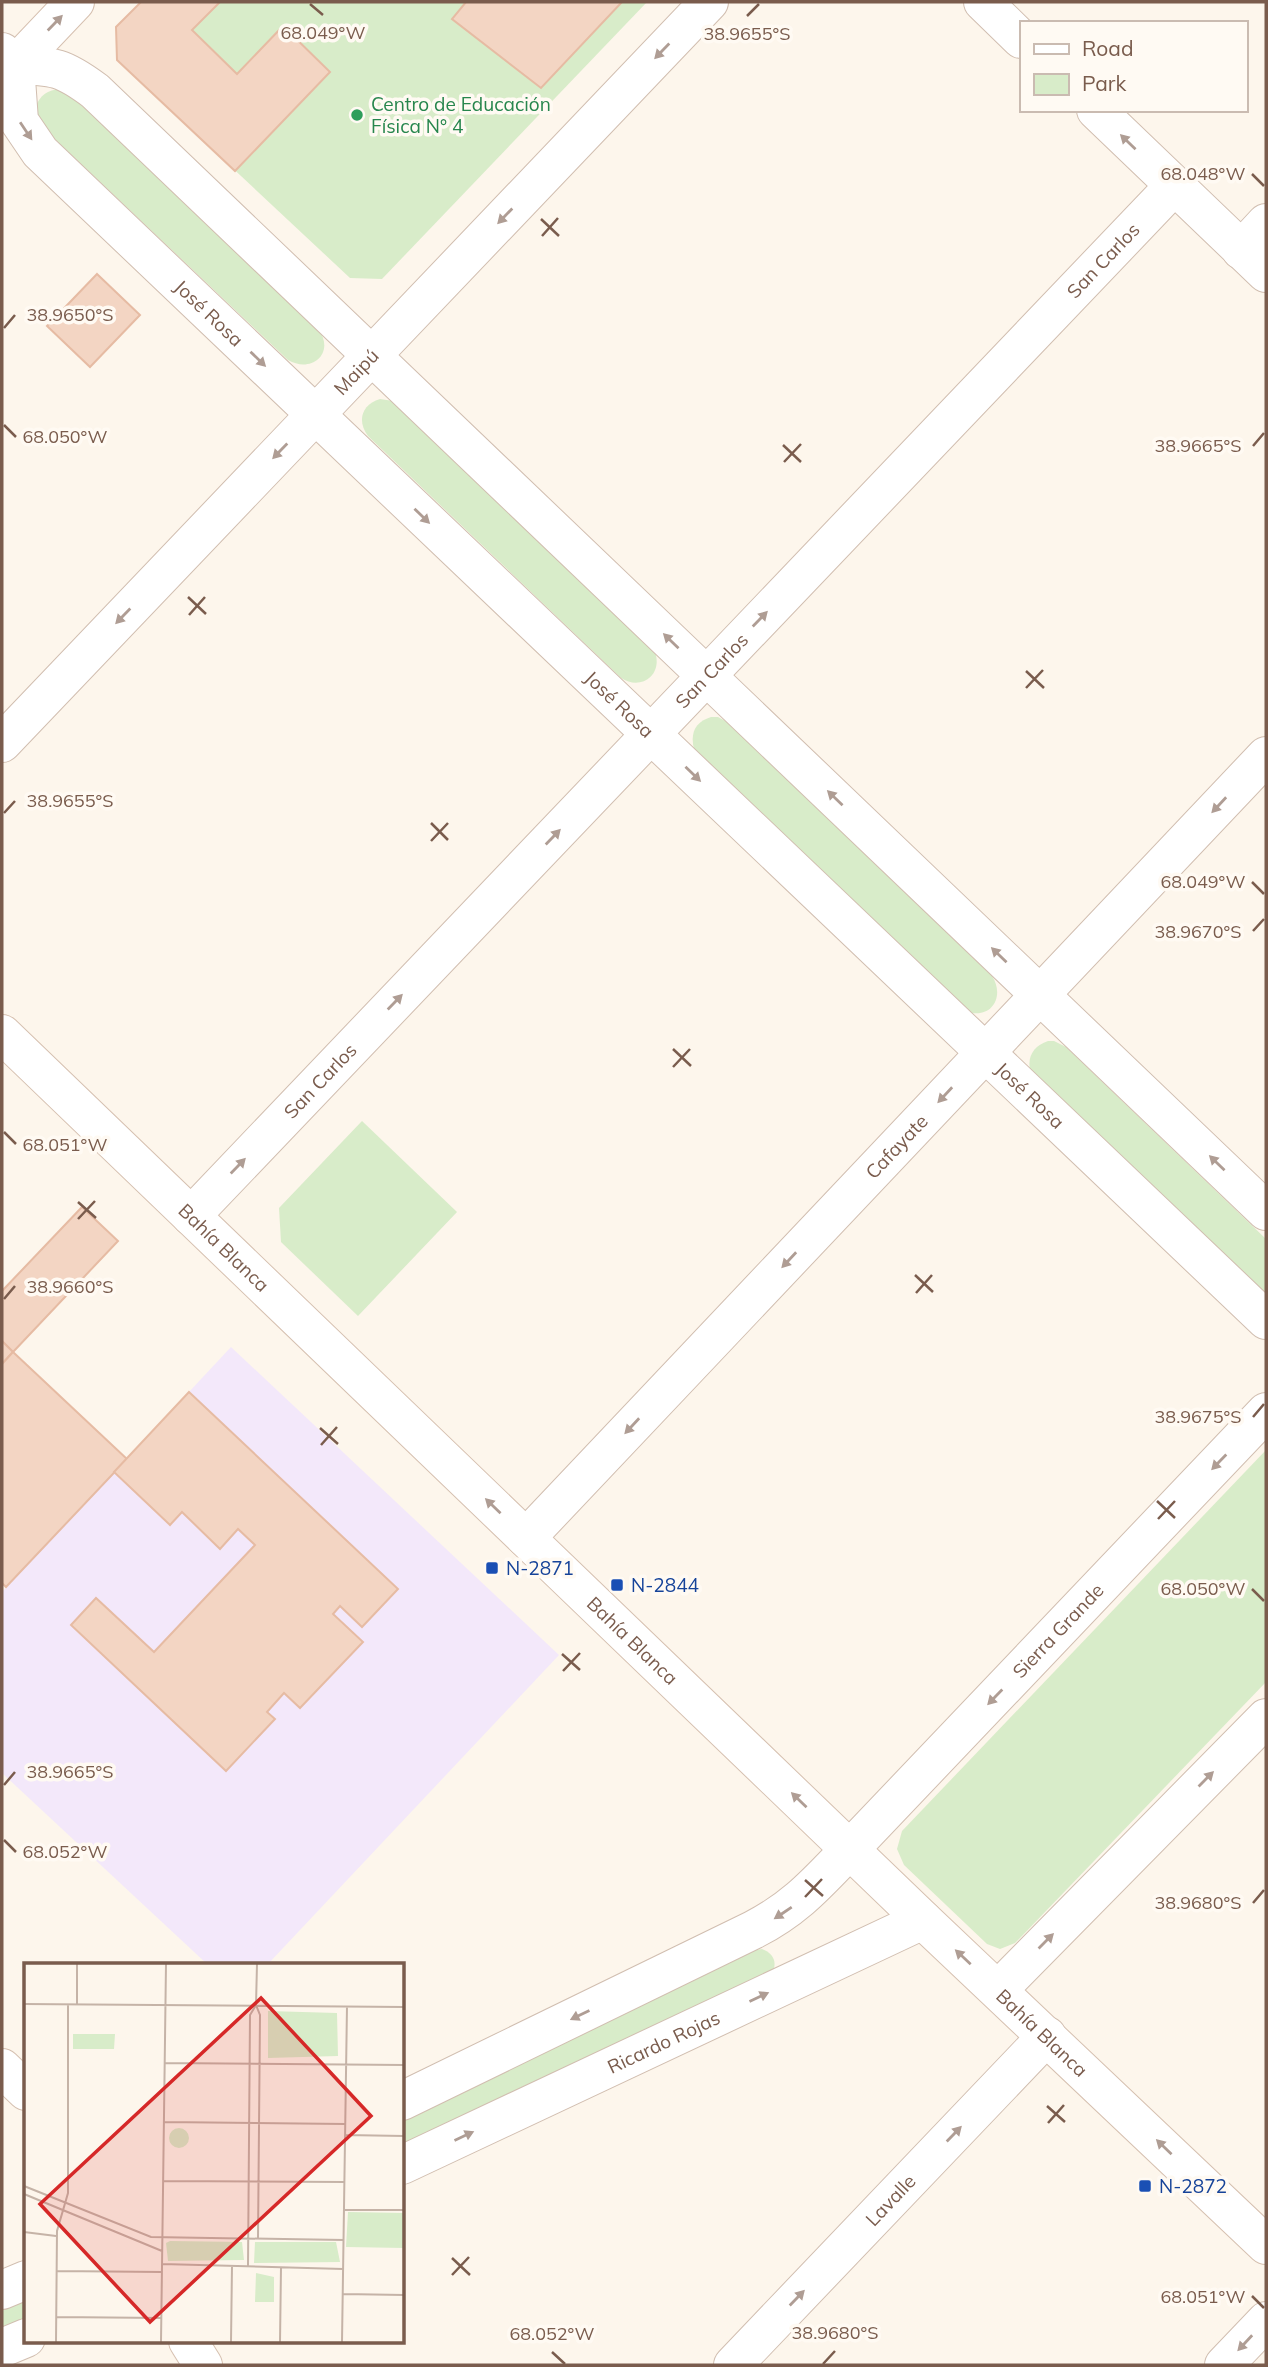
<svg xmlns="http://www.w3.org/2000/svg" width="1268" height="2367" font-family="Mulish,sans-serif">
<rect width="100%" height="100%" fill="#fdf6ec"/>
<!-- education -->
<polygon fill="#f3e8fa" points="231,1347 559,1655 268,1964 207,1964 2,1773 2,1592"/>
<!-- green -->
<g fill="#d8ecc9">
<polygon points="141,2 647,2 382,279 350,278 117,60 116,28"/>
<path d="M 61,89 L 72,96 L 318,329 C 336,352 312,374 288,360 L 42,127 L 35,108 C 40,95 47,90 61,89 Z"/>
<path d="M 380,399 L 393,401 L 655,652 C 663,675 641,691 621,678 L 368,436 C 357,421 361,405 380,399 Z"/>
<path d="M 711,717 L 718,717 L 729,723 L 992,976 C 1005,996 992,1019 968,1012 L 694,749 C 690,733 695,722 711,717 Z"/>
<path d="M 1048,1041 L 1054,1041 L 1066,1047 L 1266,1239 L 1266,1300 L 1031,1073 C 1026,1058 1033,1046 1048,1041 Z"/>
<polygon points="362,1121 457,1212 358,1316 281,1242 279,1208"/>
<polygon points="1266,1450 1266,1682 1021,1937 1015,1943 1000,1949 987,1944 904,1865 897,1849 902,1831"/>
<path d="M 762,1949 C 773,1953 778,1962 772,1973 L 403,2152 L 403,2117 L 756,1950 Z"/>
<polygon points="26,2293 26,2322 2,2332 2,2303"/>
</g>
<!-- building -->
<g fill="#f3d5c3" stroke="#e6bba3" stroke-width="2">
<polygon points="141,2 220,2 192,30 237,74 283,26 330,72 235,171 117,60 116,27"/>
<polygon points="466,2 622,2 541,88 452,19"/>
<polygon points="97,274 140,315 90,367 47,326"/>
<polygon points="82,1207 118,1241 13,1352 2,1341 2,1291"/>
<polygon points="2,1341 13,1352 2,1364"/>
<polygon points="13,1352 127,1459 6,1587 2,1583 2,1364"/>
<polygon points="189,1392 398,1589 362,1627 340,1606 333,1614 363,1642 300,1708 284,1693 267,1712 275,1719 226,1771 71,1625 96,1598 154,1652 255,1545 238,1529 220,1549 182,1512 170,1525 114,1472"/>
</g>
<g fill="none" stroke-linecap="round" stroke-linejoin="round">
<!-- street casing -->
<g stroke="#d1beb0" stroke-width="40">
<g id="street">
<polyline points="983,2 1021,39"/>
<path d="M 2,52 L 15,65 C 54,66 63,67 95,91 L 1266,1211"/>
<path id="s1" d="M 15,65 L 19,121 L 40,152 L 1266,1320"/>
<polyline points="1096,110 1266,273"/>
<polyline points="1241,250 1266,223"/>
<path id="s2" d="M 2,743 L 709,2"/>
<path id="s3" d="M 191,1216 L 1174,186"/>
<path id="s4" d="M 526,1538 L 1266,756"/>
<polyline points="998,1990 1266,1718"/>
<path id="s5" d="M 402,2101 L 753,1930 C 796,1908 817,1883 850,1849 L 1266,1412"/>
<path id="s6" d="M 402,2165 L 923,1920"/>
<polyline points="2,2290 26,2280"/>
<polyline points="2,2348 26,2338"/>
<path id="s7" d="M 733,2365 L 1047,2036"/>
<polyline points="1224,2365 1266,2321"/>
</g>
</g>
<!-- secondary casing -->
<g stroke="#d6c0b0" stroke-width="40">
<g id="secondary">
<polyline points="2,79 75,2"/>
<path id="s8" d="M 2,1034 L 923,1920 L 1266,2245"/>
<polyline points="2,2068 26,2091"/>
<polyline points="188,2341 203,2365"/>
</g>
</g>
<!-- street -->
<use href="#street" stroke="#fff" stroke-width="38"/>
<!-- secondary -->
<use href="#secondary" stroke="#fff" stroke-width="38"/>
</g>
<!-- one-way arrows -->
<defs><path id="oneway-solid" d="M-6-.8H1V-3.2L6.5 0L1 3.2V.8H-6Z" transform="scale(1.75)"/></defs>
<g fill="#af9d94">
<use href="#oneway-solid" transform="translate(55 23) rotate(-46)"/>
<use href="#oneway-solid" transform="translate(662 51) rotate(134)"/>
<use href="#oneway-solid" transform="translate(26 131) rotate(56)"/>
<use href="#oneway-solid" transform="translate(1128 142) rotate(-136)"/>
<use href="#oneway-solid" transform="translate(505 216) rotate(134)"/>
<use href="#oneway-solid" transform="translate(258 359) rotate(44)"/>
<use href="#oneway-solid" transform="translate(280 451) rotate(134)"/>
<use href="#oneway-solid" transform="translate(422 516) rotate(44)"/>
<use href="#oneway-solid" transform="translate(123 616) rotate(134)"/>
<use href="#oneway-solid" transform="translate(760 619) rotate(-46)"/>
<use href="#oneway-solid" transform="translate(671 641) rotate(-136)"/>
<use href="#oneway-solid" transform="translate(693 774) rotate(44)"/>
<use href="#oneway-solid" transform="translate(835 798) rotate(-136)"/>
<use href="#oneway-solid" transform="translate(1219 805) rotate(133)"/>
<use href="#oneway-solid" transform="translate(553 837) rotate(-46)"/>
<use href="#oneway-solid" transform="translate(999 955) rotate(-136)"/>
<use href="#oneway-solid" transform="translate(395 1002) rotate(-46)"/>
<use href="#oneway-solid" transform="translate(945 1095) rotate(133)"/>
<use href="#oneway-solid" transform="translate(1217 1163) rotate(-136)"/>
<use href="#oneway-solid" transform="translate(238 1166) rotate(-46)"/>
<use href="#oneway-solid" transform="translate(789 1260) rotate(133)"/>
<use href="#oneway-solid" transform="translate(632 1426) rotate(133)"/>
<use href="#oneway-solid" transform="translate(1219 1462) rotate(134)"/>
<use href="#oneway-solid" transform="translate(493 1506) rotate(-136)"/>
<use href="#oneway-solid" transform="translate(995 1697) rotate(134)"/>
<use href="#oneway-solid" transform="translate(1206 1779) rotate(-45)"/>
<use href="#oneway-solid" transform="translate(799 1800) rotate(-136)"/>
<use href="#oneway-solid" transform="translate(783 1913) rotate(146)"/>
<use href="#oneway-solid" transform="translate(1046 1941) rotate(-45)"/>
<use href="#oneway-solid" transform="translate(963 1957) rotate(-137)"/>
<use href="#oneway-solid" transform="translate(759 1997) rotate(-25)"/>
<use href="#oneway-solid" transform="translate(580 2015) rotate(154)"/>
<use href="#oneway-solid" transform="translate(954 2134) rotate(-46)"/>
<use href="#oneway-solid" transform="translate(464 2136) rotate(-25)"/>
<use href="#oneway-solid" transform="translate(1164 2147) rotate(-136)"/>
<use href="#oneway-solid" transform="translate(797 2298) rotate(-46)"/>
<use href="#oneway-solid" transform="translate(1245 2343) rotate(133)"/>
</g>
<!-- ticks -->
<path fill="none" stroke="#7a5c4d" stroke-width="2.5" d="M 310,4 L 323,15M 747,16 L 759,4M 1252,174 L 1264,186M 541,219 L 559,236M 542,236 L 558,218M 4,328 L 15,315M 4,425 L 16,437M 783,445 L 801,462M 1253,446 L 1264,433M 784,462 L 801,444M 188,597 L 206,614M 189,615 L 205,597M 1026,671 L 1044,688M 1026,688 L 1043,670M 4,813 L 15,801M 431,823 L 448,840M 431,841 L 448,823M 1252,882 L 1264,894M 1253,931 L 1264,919M 673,1049 L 691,1066M 673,1067 L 690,1049M 4,1132 L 16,1144M 78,1202 L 96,1218M 78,1219 L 95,1201M 915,1275 L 933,1292M 916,1293 L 932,1275M 4,1299 L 15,1286M 1253,1417 L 1264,1404M 320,1428 L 338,1444M 321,1445 L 337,1427M 1157,1501 L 1175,1518M 1158,1519 L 1175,1501M 1252,1589 L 1264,1601M 562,1654 L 580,1670M 563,1671 L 580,1653M 4,1785 L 15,1772M 4,1840 L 16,1852M 805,1880 L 823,1896M 805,1897 L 822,1879M 1253,1903 L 1264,1890M 1047,2106 L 1065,2122M 1048,2123 L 1064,2105M 452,2258 L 470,2275M 452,2275 L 469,2257M 1252,2296 L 1264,2308M 552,2352 L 565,2364M 823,2364 L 835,2351"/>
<!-- markers -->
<circle fill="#2e9e5b" stroke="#fffaf3" stroke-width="2.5" cx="357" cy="115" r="7"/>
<g fill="#1a4fb4" stroke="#fffaf3" stroke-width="2.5">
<rect x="485" y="1561" width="14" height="14" rx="3.5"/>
<rect x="610" y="1578" width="14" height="14" rx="3.5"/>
<rect x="1138" y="2179" width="14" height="14" rx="3.5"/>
</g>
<g text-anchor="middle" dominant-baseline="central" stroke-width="7" stroke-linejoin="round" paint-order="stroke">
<!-- leisure labels -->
<g font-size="19" fill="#27864d" stroke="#fffaf3" text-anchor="start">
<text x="371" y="104">Centro de Educación<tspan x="371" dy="22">Física N° 4</tspan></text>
</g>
<!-- street labels -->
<g font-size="19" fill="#7a5c4d" stroke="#fffaf3">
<text stroke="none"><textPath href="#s3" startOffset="1321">San Carlos</textPath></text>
<text stroke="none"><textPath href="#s1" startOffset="327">José Rosa</textPath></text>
<text stroke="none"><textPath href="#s2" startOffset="513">Maipú</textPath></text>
<text stroke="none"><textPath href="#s3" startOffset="754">San Carlos</textPath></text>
<text stroke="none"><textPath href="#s1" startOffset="894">José Rosa</textPath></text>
<text stroke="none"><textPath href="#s3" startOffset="187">San Carlos</textPath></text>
<text stroke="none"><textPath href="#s1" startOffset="1461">José Rosa</textPath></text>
<text stroke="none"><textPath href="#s4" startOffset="539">Cafayate</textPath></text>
<text stroke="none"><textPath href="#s8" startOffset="308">Bahía Blanca</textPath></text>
<text stroke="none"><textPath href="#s5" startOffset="819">Sierra Grande</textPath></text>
<text stroke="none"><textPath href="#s8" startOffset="875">Bahía Blanca</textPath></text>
<text stroke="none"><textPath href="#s8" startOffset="1442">Bahía Blanca</textPath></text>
<text stroke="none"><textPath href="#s6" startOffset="289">Ricardo Rojas</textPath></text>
<text stroke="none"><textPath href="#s7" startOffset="228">Lavalle</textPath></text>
</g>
<!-- transit labels -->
<g font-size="19" fill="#164399" stroke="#fffaf3" text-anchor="start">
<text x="506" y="1568">N-2871</text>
<text x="631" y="1585">N-2844</text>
<text x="1159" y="2186">N-2872</text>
</g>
</g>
<!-- overview -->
<g transform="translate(24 1963)">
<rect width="380" height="380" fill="#fdf6ec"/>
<path d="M 244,48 L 313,50 L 314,93 L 244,95 ZM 49,71 L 91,71 L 90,86 L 49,86 ZM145 175a10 10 0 1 1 20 0a10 10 0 1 1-20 0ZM 324,249 L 380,250 L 380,285 L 322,284 ZM 146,278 L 218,279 L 220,297 L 144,298 L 142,280 ZM 231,279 L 312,279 L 316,299 L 230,300 ZM 232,310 L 250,314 L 250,339 L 231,339 Z" fill="#d8ecc9"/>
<path fill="none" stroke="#c5b3a7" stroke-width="2" d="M 233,1 L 232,42 L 236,52 L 234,276M 0,41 L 380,44M 53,41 L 53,1M 141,100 L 380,102M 140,159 L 321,161M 321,172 L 380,173M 139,218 L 321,219M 0,223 L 127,274 L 320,277M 0,231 L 138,288M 320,247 L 380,247M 0,269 L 32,273M 138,301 L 319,306M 224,303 L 226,52 L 232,42M 32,308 L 138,309M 319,331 L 380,332M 32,354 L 138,355M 32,379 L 33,268 L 44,230 L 44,41M 137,379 L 142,1M 207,379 L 208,303M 256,379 L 257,304M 318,379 L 323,43"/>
<path fill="#d62828" fill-opacity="0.15" stroke="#d62828" stroke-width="3.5" d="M 237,35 L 347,153 L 126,359 L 16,241 Z"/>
<rect width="380" height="380" fill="none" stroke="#7a5c4d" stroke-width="3.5"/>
</g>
<g font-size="18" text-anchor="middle" fill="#7a5c4d" stroke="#fffaf3" stroke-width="7" stroke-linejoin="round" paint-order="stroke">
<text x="323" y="39">68.049°W</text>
<text x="747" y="40">38.9655°S</text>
<text x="1203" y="180">68.048°W</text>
<text x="70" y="321">38.9650°S</text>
<text x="65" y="443">68.050°W</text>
<text x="1198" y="452">38.9665°S</text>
<text x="70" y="807">38.9655°S</text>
<text x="1203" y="888">68.049°W</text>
<text x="1198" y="938">38.9670°S</text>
<text x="65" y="1151">68.051°W</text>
<text x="70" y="1293">38.9660°S</text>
<text x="1198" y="1423">38.9675°S</text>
<text x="1203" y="1595">68.050°W</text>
<text x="70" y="1778">38.9665°S</text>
<text x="65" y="1858">68.052°W</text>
<text x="1198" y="1909">38.9680°S</text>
<text x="1203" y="2303">68.051°W</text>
<text x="835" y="2339">38.9680°S</text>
<text x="552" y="2340">68.052°W</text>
</g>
<!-- border -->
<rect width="1268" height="2367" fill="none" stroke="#7a5c4d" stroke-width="7"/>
<!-- legend -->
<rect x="1020" y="21" width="228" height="91" fill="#fffaf3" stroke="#cabbb1" stroke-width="2"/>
<rect x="1034" y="44" width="35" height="10" fill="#ffffff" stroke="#cabbb1" stroke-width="2"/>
<text x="1082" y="56" font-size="21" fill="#7a5c4d">Road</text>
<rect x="1034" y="74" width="35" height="21" fill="#d8ecc9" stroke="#cabbb1" stroke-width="2"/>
<text x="1082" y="91" font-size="21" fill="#7a5c4d">Park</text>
</svg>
